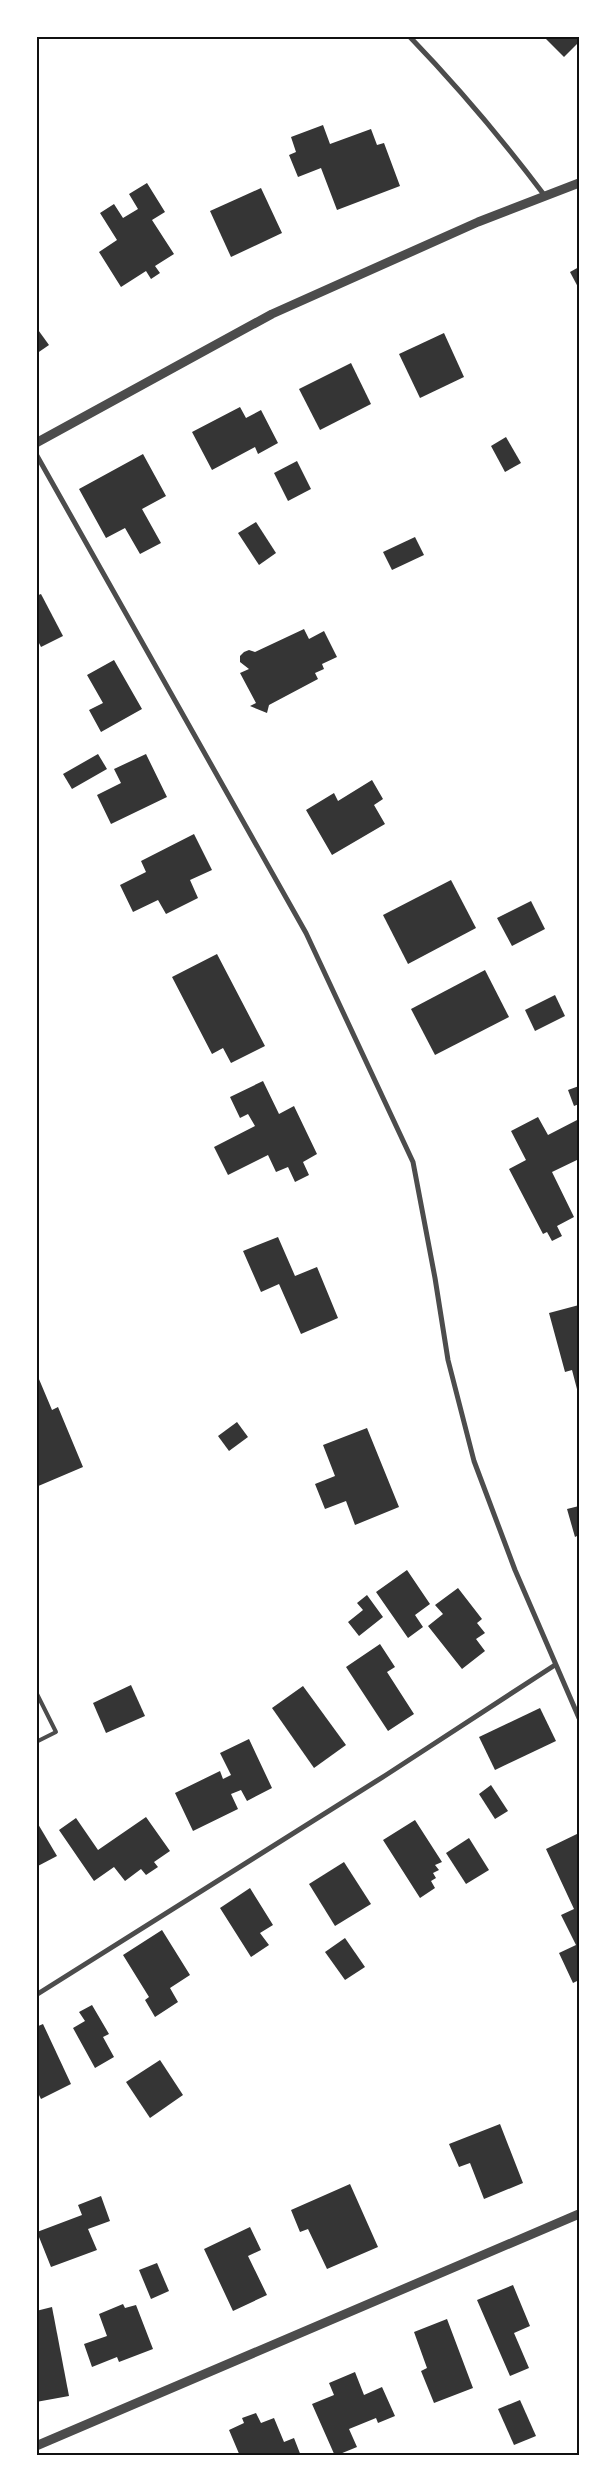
<svg xmlns="http://www.w3.org/2000/svg" width="615" height="2492" font-family="'Alegreya Sans',sans-serif">
<rect width="100%" height="100%" fill="#fff"/>
<!-- building -->
<g fill="#353535">
<polygon points="543,36 579,36 579,42 564,57"/>
<polygon points="323,125 330,144 371,129 377,145 384,143 400,186 337,210 321,168 298,177 289,155 296,152 291,137"/>
<polygon points="147,183 165,212 152,220 174,254 155,266 160,273 151,279 146,271 121,287 99,252 117,240 100,213 114,204 123,218 138,209 129,194"/>
<polygon points="261,188 282,233 231,257 210,211"/>
<polygon points="579,267 579,289 570,272"/>
<polygon points="36,327 49,345 36,354"/>
<polygon points="444,333 464,377 420,398 399,354"/>
<polygon points="351,363 371,404 320,430 299,389"/>
<polygon points="240,407 246,418 261,410 278,443 258,454 255,447 212,470 192,432"/>
<polygon points="506,437 521,463 505,472 491,446"/>
<polygon points="143,454 166,496 142,509 161,543 140,554 125,528 106,538 79,489"/>
<polygon points="297,461 311,489 288,501 274,473"/>
<polygon points="256,522 276,553 259,565 238,533"/>
<polygon points="415,537 424,555 392,570 383,552"/>
<polygon points="41,594 63,636 41,647 36,637 36,596"/>
<polygon points="304,629 309,639 324,631 337,657 322,664 324,669 315,673 318,679 269,705 267,713 250,706 256,703 240,673 249,669 240,662 240,656 244,652 249,650 255,652"/>
<polygon points="114,660 142,709 101,732 89,710 103,703 87,675"/>
<polygon points="98,754 107,769 72,789 63,774"/>
<polygon points="146,754 167,797 111,824 97,795 121,783 114,769"/>
<polygon points="372,780 383,799 374,805 385,824 332,855 306,810 334,793 338,801"/>
<polygon points="194,834 212,870 190,880 198,898 166,914 158,900 133,912 120,885 146,872 141,861"/>
<polygon points="451,880 476,928 408,964 383,915"/>
<polygon points="531,901 545,929 512,946 497,918"/>
<polygon points="217,954 265,1046 231,1063 223,1048 212,1054 172,977"/>
<polygon points="485,970 509,1017 435,1055 411,1009"/>
<polygon points="555,995 565,1016 535,1031 525,1010"/>
<polygon points="263,1081 279,1114 294,1106 317,1154 303,1162 309,1175 295,1182 288,1167 276,1172 268,1155 228,1175 214,1147 255,1126 248,1114 240,1118 230,1097"/>
<polygon points="579,1086 579,1104 574,1106 568,1090"/>
<polygon points="538,1117 548,1135 579,1119 579,1159 552,1172 574,1217 557,1226 562,1236 552,1241 547,1232 543,1234 509,1169 526,1160 511,1131"/>
<polygon points="278,1237 295,1276 317,1267 338,1318 301,1334 279,1284 261,1292 243,1251"/>
<polygon points="579,1305 579,1393 578,1393 572,1370 565,1372 549,1313"/>
<polygon points="36,1372 52,1410 58,1407 83,1467 36,1487"/>
<polygon points="237,1422 248,1437 229,1451 218,1436"/>
<polygon points="367,1428 399,1507 355,1525 346,1501 325,1509 315,1484 335,1476 323,1445"/>
<polygon points="579,1506 579,1535 575,1537 567,1509"/>
<polygon points="407,1570 430,1604 415,1615 423,1627 408,1638 376,1592"/>
<polygon points="458,1588 482,1619 477,1623 485,1633 476,1639 485,1651 462,1669 428,1626 443,1614 435,1605"/>
<polygon points="367,1595 383,1617 359,1636 348,1622 363,1610 357,1603"/>
<polygon points="380,1644 395,1667 387,1672 414,1714 388,1731 346,1667"/>
<polygon points="131,1685 145,1716 106,1733 93,1703"/>
<polygon points="303,1686 346,1745 314,1768 272,1708"/>
<polygon points="540,1708 556,1741 495,1770 479,1737"/>
<polygon points="249,1739 272,1788 247,1801 241,1790 231,1794 238,1809 193,1831 175,1793 220,1771 223,1779 231,1775 220,1753"/>
<polygon points="491,1785 508,1811 495,1819 479,1794"/>
<polygon points="146,1817 170,1851 154,1862 158,1867 146,1875 141,1869 125,1881 114,1867 94,1881 59,1830 76,1818 98,1850"/>
<polygon points="415,1820 442,1862 435,1865 439,1870 433,1873 436,1878 431,1881 435,1888 420,1898 383,1840"/>
<polygon points="38,1824 57,1856 36,1867 36,1826"/>
<polygon points="579,1833 579,1980 573,1983 559,1953 576,1945 561,1915 574,1909 546,1849"/>
<polygon points="469,1838 489,1870 466,1884 446,1853"/>
<polygon points="344,1862 371,1904 335,1926 309,1884"/>
<polygon points="250,1888 273,1925 260,1933 269,1945 251,1957 220,1908"/>
<polygon points="162,1930 190,1975 170,1988 178,2002 155,2017 145,2000 149,1997 123,1955"/>
<polygon points="345,1938 365,1967 345,1980 325,1952"/>
<polygon points="92,2005 109,2034 103,2037 114,2057 95,2068 73,2028 85,2021 79,2012"/>
<polygon points="43,2024 71,2084 41,2099 36,2089 36,2027"/>
<polygon points="160,2060 183,2095 150,2118 126,2082"/>
<polygon points="500,2124 523,2183 484,2199 470,2163 459,2167 449,2144"/>
<polygon points="350,2184 378,2247 327,2269 308,2229 300,2232 291,2210"/>
<polygon points="101,2196 110,2221 88,2229 97,2250 51,2267 37,2232 82,2215 78,2205"/>
<polygon points="250,2227 261,2250 248,2256 267,2295 233,2311 204,2249"/>
<polygon points="157,2263 169,2291 151,2299 139,2270"/>
<polygon points="513,2285 530,2326 514,2333 529,2368 510,2376 477,2300"/>
<polygon points="123,2304 125,2308 136,2305 153,2349 119,2362 117,2357 92,2367 84,2344 107,2336 99,2314"/>
<polygon points="52,2307 69,2396 36,2402 36,2311"/>
<polygon points="447,2319 473,2388 434,2403 421,2371 427,2368 414,2332"/>
<polygon points="355,2372 364,2395 382,2387 395,2416 378,2423 376,2418 349,2429 357,2447 335,2456 312,2404 334,2395 329,2383"/>
<polygon points="520,2400 536,2436 514,2445 498,2409"/>
<polygon points="256,2413 261,2423 274,2418 284,2442 294,2438 301,2456 240,2456 229,2430 244,2423 242,2418"/>
</g>
<g fill="none" stroke-linecap="round" stroke-linejoin="round">
<!-- service -->
<polyline stroke="#4c4c4c" stroke-width="4" points="36,1692 56,1732 36,1742"/>
<!-- minor -->
<g stroke="#4c4c4c" stroke-width="5">
<path d="M 409,36 C 458,87 503,140 545,196"/>
<polyline points="36,454 306,933 413,1162 435,1278 448,1360 474,1461 515,1570 579,1718"/>
<polyline points="36,1995 386,1775 555,1665"/>
</g>
<!-- tertiary -->
<g stroke="#4c4c4c" stroke-width="9">
<polyline points="36,443 272,314 478,222 579,183"/>
<polyline points="36,2446 579,2214"/>
</g>
</g>
<!-- border -->
<rect width="615" height="2492" fill="none" stroke="#ffffff" stroke-width="75"/>
<rect x="38" y="38" width="540" height="2416" fill="none" stroke="#111" stroke-width="2"/>
</svg>
